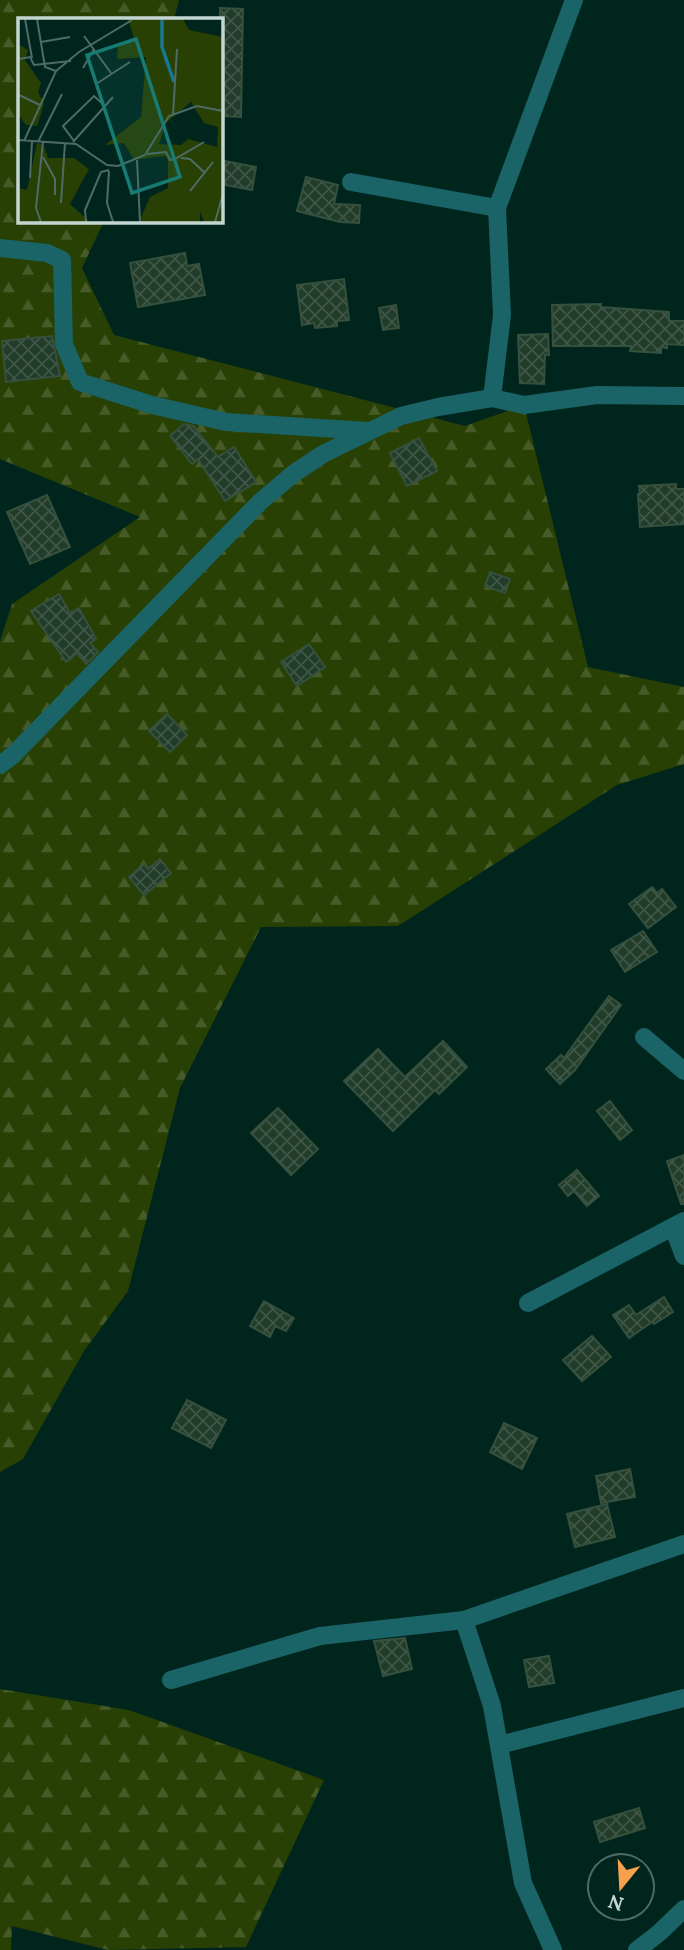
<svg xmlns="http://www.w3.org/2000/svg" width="684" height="1950" font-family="Lora,serif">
<defs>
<pattern id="forest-firs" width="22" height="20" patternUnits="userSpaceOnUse" patternTransform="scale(1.75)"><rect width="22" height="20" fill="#284004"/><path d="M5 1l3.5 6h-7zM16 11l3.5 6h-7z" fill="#465b28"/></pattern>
<pattern id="building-cross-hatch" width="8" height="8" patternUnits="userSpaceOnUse" patternTransform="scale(1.75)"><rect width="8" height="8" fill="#223c2a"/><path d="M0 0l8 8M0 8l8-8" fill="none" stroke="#405748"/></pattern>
</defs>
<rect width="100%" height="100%" fill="#00251d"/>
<!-- forest -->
<g fill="url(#forest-firs)">
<polygon points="0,0 179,0 174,19 19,19 19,220 104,221 82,268 114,335 465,426 524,405 588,667 684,687 684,764 617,785 398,926 261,927 180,1088 128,1291 84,1351 23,1459 0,1472 0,641 12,604 140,517 0,459"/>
<polygon points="0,1689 129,1710 324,1780 246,1947 108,1950 12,1926 11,1950 0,1950"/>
</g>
<!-- building -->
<g fill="url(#building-cross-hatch)" stroke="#36503e" stroke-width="2">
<polygon points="220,8 243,9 241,117 220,116"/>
<polygon points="225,161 256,167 252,190 220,184 220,167 224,168"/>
<polygon points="306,177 338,185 334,204 360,205 359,223 340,222 297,211"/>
<polygon points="185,253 187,266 199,264 205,295 138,307 130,263"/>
<polygon points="344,279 349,320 337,321 337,326 315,328 314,323 302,325 297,285"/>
<polygon points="601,304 601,307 669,312 669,321 684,321 684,345 667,344 667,348 661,347 661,353 630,351 631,346 553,346 552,305"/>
<polygon points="396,305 399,328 383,330 379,308"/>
<polygon points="548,334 549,355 545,355 544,384 520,383 518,335"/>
<polygon points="52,336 60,376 6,382 2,341"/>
<polygon points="184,424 193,426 218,457 234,447 256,482 225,501 198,459 192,464 170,436"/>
<polygon points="419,438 437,471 407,486 390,453"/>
<polygon points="676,484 676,489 684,489 684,524 640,527 638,494 640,494 639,486"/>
<polygon points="47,495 70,547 30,564 7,512"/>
<polygon points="490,572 510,579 505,593 485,586"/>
<polygon points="59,594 70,613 79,608 96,639 90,643 98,652 86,664 77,653 66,662 31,611"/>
<polygon points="309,644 325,667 297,686 281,662"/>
<polygon points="167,714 187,735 170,752 149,731"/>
<polygon points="160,859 171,873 144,895 129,877 144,864 148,869"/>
<polygon points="652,887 657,893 662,889 676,907 648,928 629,904"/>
<polygon points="643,931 657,952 625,972 611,950"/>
<polygon points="609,996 621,1005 575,1070 560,1084 546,1069 561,1055 564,1058"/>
<polygon points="443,1041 467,1067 439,1094 435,1090 393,1131 344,1081 378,1049 405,1077"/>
<polygon points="610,1101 632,1130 620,1140 597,1111"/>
<polygon points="278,1108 318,1149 291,1175 251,1133"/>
<polygon points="684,1155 684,1204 681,1204 667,1161"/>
<polygon points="577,1170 599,1196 587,1206 574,1191 568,1196 559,1185"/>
<polygon points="664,1297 673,1312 654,1324 652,1322 629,1338 613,1315 629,1305 636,1315"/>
<polygon points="264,1301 294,1318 286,1331 275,1326 270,1337 250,1326"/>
<polygon points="592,1336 611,1357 582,1381 563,1360"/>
<polygon points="187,1400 226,1420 211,1448 172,1428"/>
<polygon points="504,1423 537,1438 522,1469 490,1452"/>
<polygon points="630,1469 635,1497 601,1503 596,1476"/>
<polygon points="607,1504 615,1537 575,1547 567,1514"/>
<polygon points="405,1638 412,1669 383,1676 374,1641"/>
<polygon points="549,1656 554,1683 529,1687 524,1660"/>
<polygon points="639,1808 645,1828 600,1842 594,1822"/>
</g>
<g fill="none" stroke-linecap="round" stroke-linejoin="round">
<!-- minor -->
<g stroke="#1a6366" stroke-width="18">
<polyline points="351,182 497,208"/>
<polyline points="0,248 47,253 62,260 64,344 80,382 152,405 226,422 368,431"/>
<polyline points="492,398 502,315 497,208 574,0"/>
<polyline points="0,765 13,755 260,502 293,474 323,454 401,416 438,407 492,398 524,405 597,395 684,396"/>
<polyline points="644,1037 684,1071"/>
<polyline points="673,1227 684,1256"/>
<polyline points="528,1303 684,1221"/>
<polyline points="464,1620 492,1706 523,1883 553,1950"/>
<polyline points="171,1680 320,1636 464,1620 684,1544"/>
<polyline points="499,1745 684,1698"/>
<polyline points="637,1950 659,1933 684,1909"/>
</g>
</g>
<!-- overview -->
<g transform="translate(18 18)">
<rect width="205" height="205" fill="#00251d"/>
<path d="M 110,1 L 165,1 L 171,12 L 205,19 L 203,204 L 186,204 L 182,194 L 182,204 L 121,204 L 132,179 L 150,170 L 150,142 L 147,138 L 116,142 L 106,125 L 87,127 L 123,99 L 128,39 L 99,41 L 100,27 L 117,23 ZM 173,84 L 186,105 L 200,109 L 199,129 L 170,121 L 163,127 L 141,126 L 148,105 ZM 0,26 L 10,32 L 7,42 L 23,65 L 20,74 L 26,86 L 19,108 L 8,107 L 0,96 ZM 19,125 L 25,126 L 30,140 L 56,140 L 71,151 L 52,186 L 72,204 L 0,204 L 0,170 L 9,172 Z" fill="#284004" fill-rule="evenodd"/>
<path fill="none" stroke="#167893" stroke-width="3.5" d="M 144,1 L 144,29 L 156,64"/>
<path fill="none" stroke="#4e6c65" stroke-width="2" d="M 7,1 L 14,40M 19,1 L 27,49 L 38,53M 66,18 L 93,55M 23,24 L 52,19M 1,41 L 12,39 L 16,47 L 53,43M 65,50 L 76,31M 78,66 L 112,44M 1,77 L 22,87M 155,97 L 159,31M 0,122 L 58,126 L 89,147 L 100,148 L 127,137 L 151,98 L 179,88 L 205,93M 6,123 L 38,53 L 61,34 L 114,2M 56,123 L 45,108 L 76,78 L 87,88M 20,124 L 44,76M 55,124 L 95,79M 129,136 L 148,134 L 152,142 L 157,141 L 186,124M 25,139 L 37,161 L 37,177M 163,140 L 172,141 L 187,155M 119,142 L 122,204M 91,153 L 89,185 L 95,204M 12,160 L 14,123M 172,173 L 195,144M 43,185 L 47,125M 23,204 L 18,190 L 25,124M 68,204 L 67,192 L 83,154 L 91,152M 197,204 L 205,176"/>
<path fill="#187b73" fill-opacity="0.15" stroke="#187b73" stroke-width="3.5" d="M 118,21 L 162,159 L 114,175 L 69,37 Z"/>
<rect width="205" height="205" fill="none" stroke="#c3d6d1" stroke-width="3.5"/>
</g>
<!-- north arrow -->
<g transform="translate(621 1887) rotate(198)"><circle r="33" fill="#00251d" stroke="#4e6c65" stroke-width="2"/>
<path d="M0-5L12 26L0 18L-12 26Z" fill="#f9a04c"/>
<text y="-10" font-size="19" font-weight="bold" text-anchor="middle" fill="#c3d6d1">N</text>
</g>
</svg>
